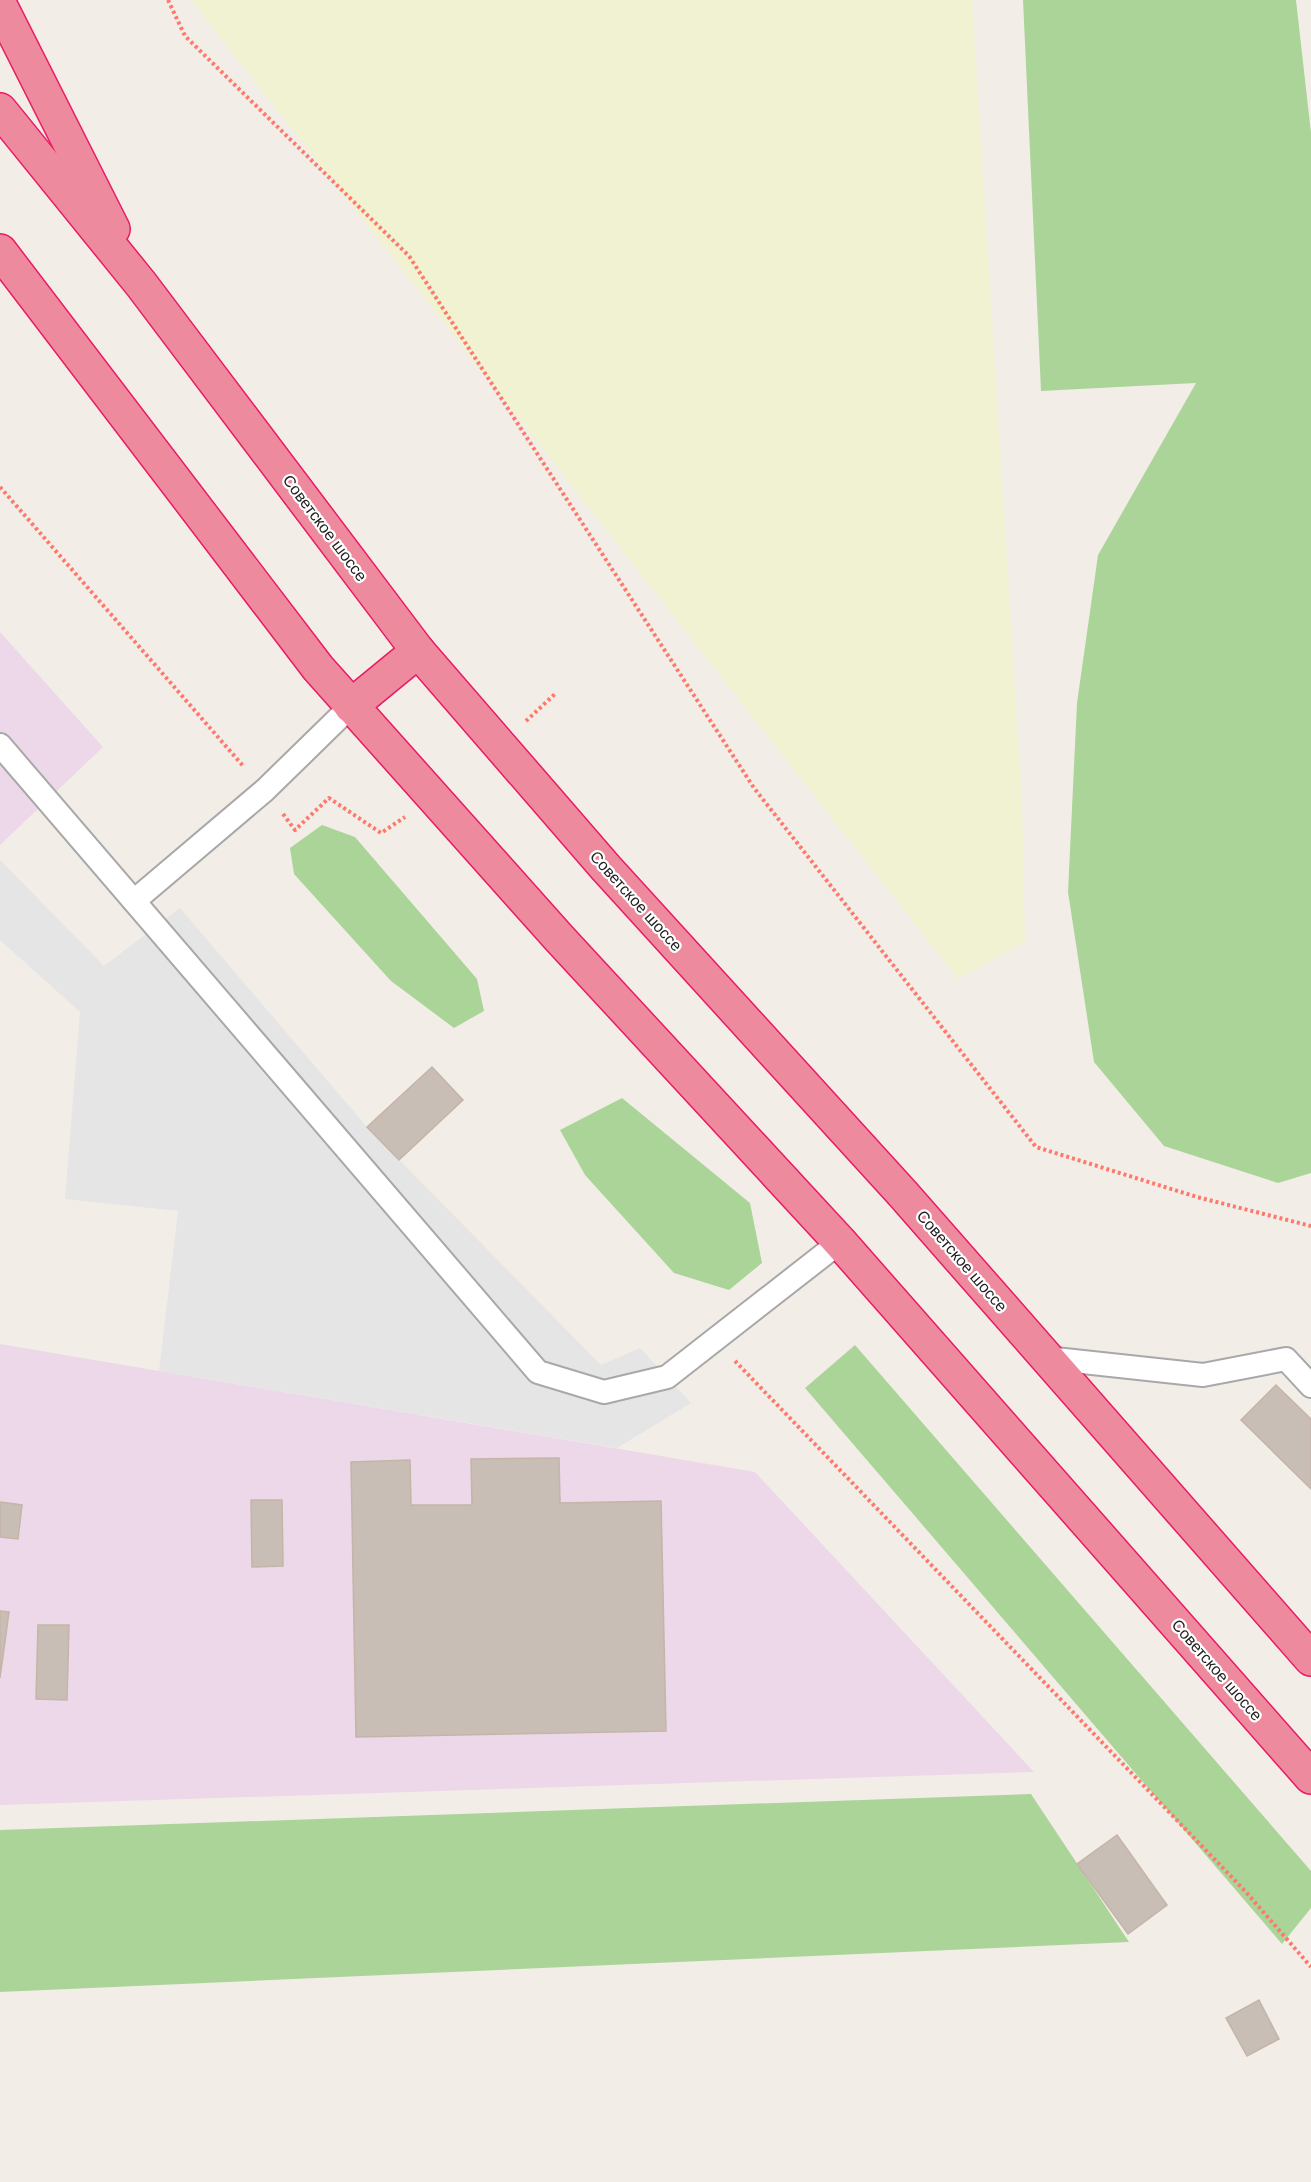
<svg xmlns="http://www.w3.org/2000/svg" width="1311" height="2182" font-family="Helvetica,sans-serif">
<rect width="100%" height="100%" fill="#f2eee7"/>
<!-- industrial -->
<g fill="#ecd8e8">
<polygon points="0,632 103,747 0,845"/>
<polygon points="0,1344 755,1472 1034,1772 0,1805"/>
</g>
<!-- farmland -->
<polygon fill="#f0f2d1" points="191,0 972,0 1022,803 1025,942 958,979"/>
<!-- forest -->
<g fill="#abd499">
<polygon points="1023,0 1296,0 1311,133 1311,1173 1278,1183 1164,1146 1094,1062 1068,892 1077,703 1098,555 1196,383 1041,391"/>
<polygon points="322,825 355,837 477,979 484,1011 454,1028 391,981 294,874 290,848"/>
<polygon points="622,1098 750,1203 762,1263 729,1290 674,1273 585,1175 560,1130"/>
<polygon points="855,1345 1311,1871 1311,1908 1282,1944 805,1388"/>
<polygon points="1031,1794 1129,1942 0,1992 0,1830"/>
</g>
<!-- parking -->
<polygon fill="#e5e5e5" points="0,860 104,966 180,908 367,1127 601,1365 640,1348 691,1403 617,1448 159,1371 178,1211 65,1199 80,1012 0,940"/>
<!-- building -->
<g fill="#c8beb6" stroke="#c5b4a8" stroke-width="1.5">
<polygon points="432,1067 463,1100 399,1160 367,1127"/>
<polygon points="1276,1385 1311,1419 1311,1489 1241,1420"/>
<polygon points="559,1458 560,1503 661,1501 666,1731 356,1737 351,1462 410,1460 411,1505 472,1505 471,1459"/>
<polygon points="251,1500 282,1500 283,1566 252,1567"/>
<polygon points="0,1502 22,1505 18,1539 0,1537"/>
<polygon points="0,1611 9,1612 0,1678"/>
<polygon points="38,1625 69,1625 67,1700 36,1699"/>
<polygon points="1117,1835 1167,1905 1128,1934 1077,1864"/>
<polygon points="1259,2000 1279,2039 1247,2056 1226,2018"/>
</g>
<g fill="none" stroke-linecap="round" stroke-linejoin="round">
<!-- lane casing -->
<g stroke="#a8a8a8" stroke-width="26">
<g id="lane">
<polyline points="0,745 538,1372 604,1392 667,1377 840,1242"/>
<polyline points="134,901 265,790 351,706"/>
<polyline points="1046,1358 1203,1375 1286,1359 1311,1386"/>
</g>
</g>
<!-- highway casing -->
<g stroke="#ea1a65" stroke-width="36">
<g id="highway">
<polyline points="0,5 113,229"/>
<polyline points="0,110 141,284 418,651 606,868 903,1194 1311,1659"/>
<polyline points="0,251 318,668 559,938 840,1242 1311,1777"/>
<polyline points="351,706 418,651"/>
</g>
</g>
<!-- path -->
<g stroke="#ff786b" stroke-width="4" stroke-dasharray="3 3" stroke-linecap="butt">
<polyline points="168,0 185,36 409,256 754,788 1036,1147 1197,1197 1311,1226"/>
<polyline points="0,487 244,767"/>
<polyline points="526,721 556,693"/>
<polyline points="283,814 295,830 329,798 381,833 405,817"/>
<polyline points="735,1361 1246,1892 1311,1967"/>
</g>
<!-- lane -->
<use href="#lane" stroke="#fff" stroke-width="22"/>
<!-- highway -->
<use href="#highway" stroke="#ee8a9e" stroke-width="33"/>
</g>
<g text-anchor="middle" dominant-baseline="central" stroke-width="4.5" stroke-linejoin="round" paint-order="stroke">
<!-- street labels -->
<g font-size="16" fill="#212121" stroke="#fff">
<text transform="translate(325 528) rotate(53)">Советское шоссе</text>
<text transform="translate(636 901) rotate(48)">Советское шоссе</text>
<text transform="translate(962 1261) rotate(49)">Советское шоссе</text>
<text transform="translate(1217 1670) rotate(49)">Советское шоссе</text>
</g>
</g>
</svg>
